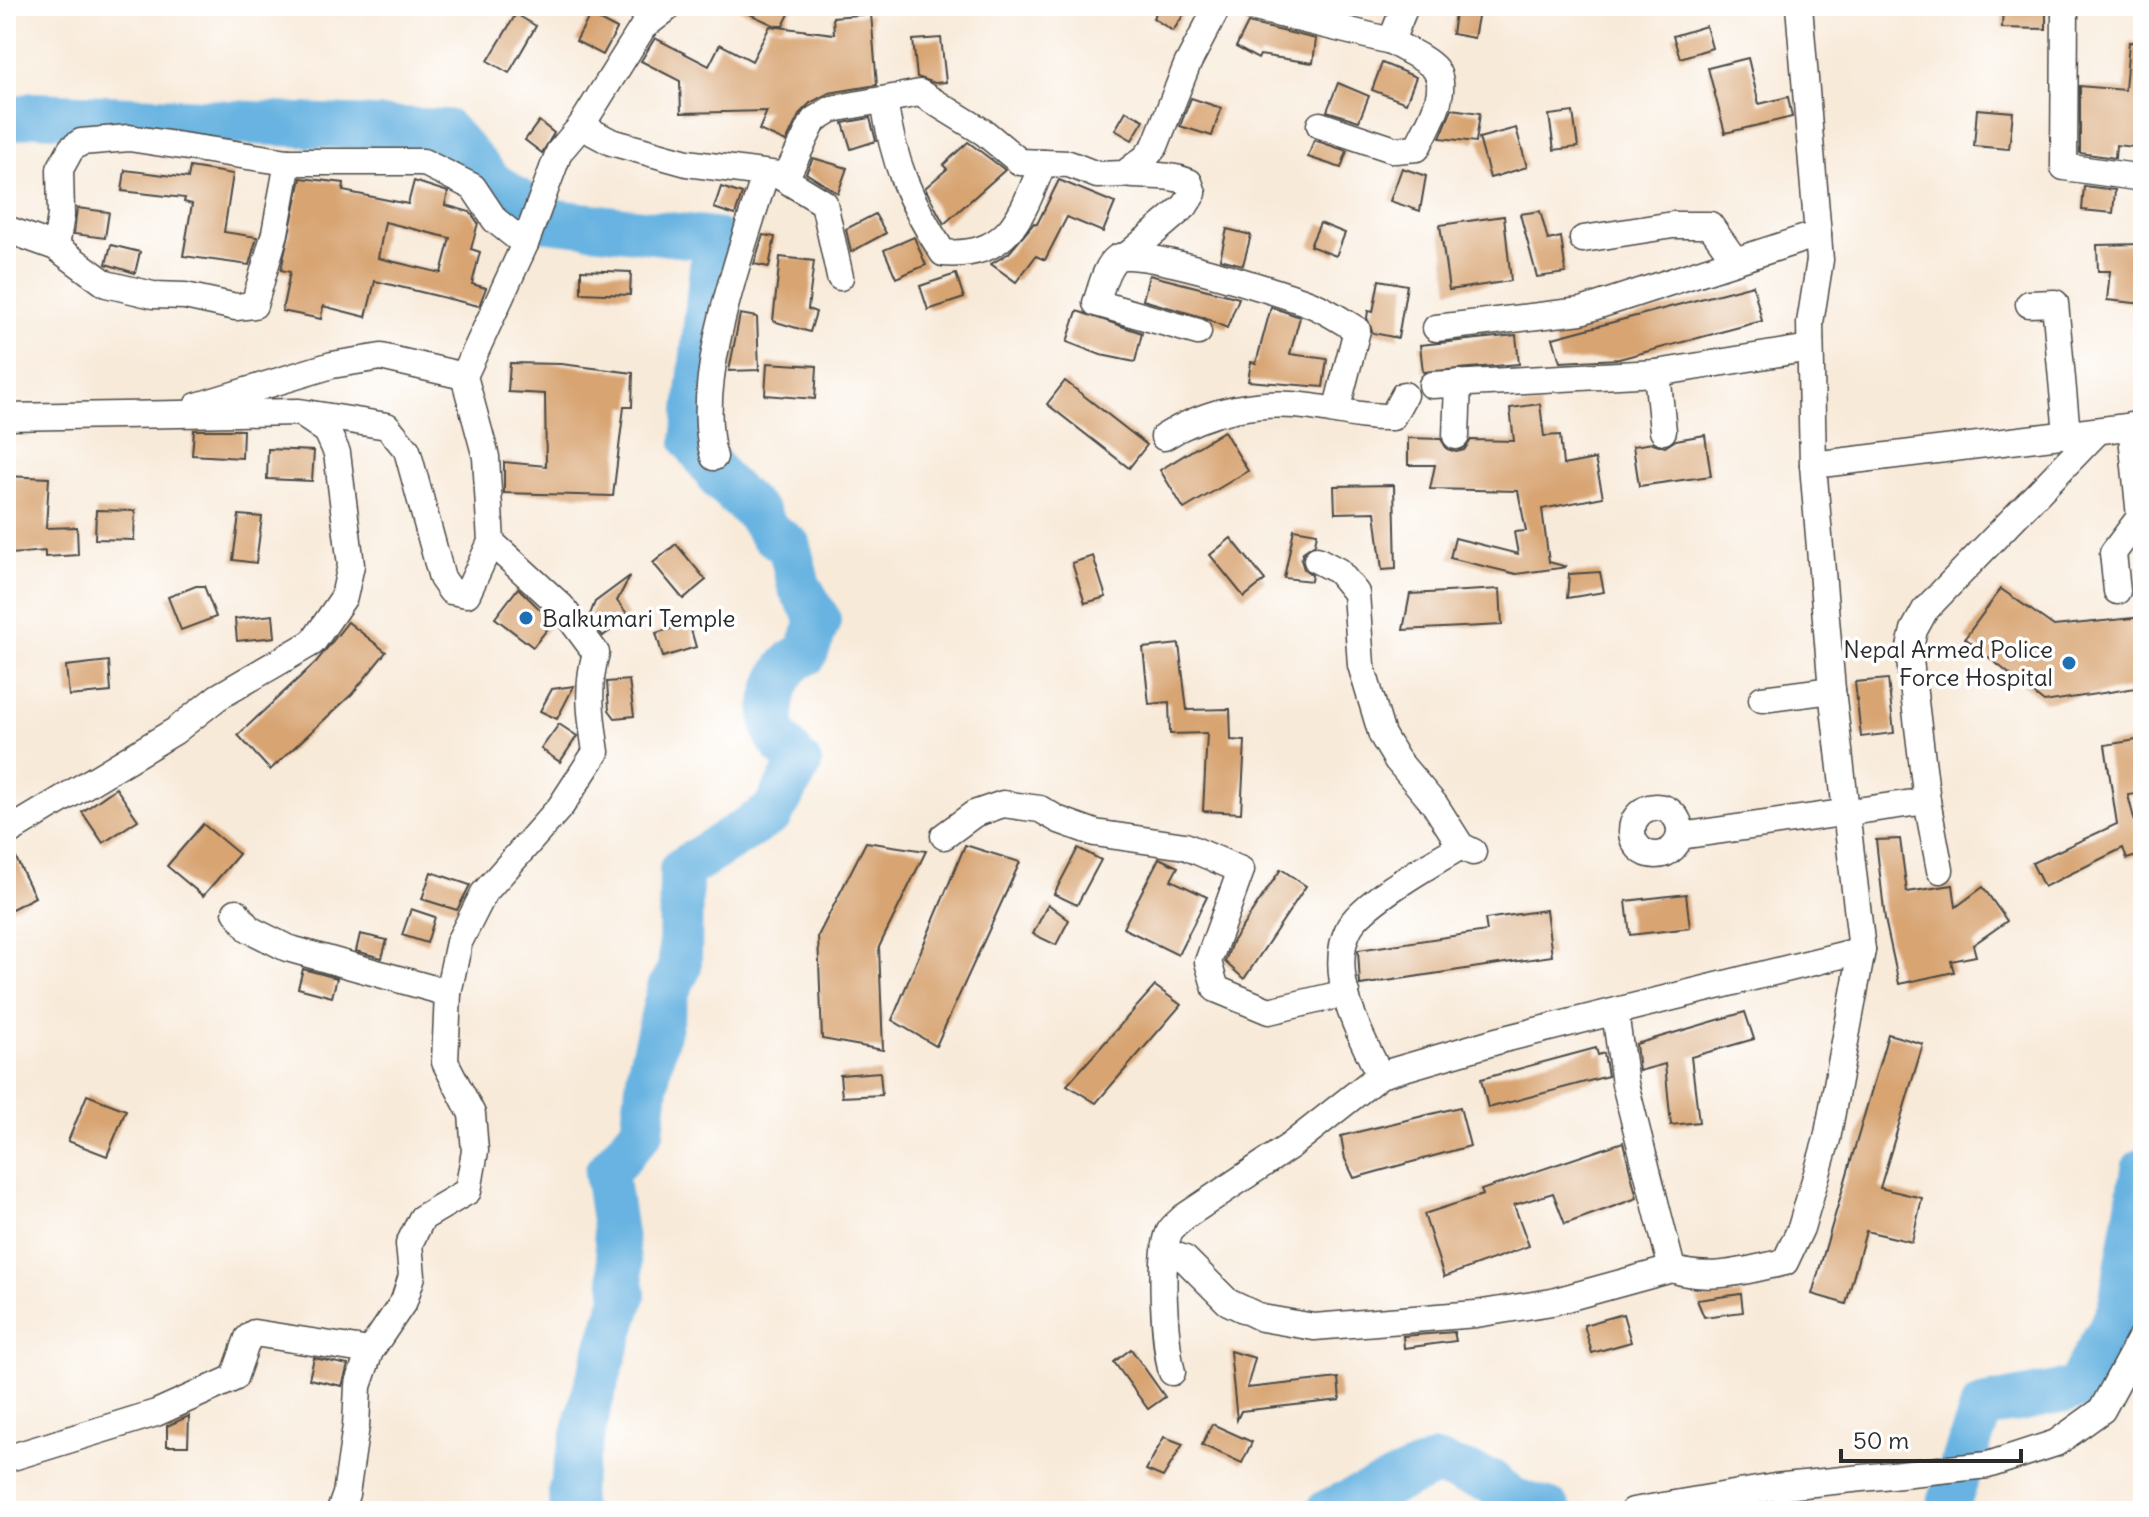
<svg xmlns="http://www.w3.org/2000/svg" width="2149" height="1517" font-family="Delius,sans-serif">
<rect width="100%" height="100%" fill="#fff"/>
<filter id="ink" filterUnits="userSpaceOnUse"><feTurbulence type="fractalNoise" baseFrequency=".0125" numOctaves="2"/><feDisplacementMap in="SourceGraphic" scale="16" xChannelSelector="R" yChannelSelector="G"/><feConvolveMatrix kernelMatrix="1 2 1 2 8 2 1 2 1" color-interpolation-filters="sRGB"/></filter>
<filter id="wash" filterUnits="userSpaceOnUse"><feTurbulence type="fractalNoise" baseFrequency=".006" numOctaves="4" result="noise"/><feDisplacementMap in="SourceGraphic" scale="32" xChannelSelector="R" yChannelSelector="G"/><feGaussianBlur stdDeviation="1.8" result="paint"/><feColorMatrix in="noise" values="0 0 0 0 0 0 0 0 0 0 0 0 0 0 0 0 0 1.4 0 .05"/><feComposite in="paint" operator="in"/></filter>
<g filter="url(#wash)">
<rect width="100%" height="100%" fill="#f8ead9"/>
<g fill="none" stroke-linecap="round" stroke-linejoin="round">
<!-- river -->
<g stroke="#68b3e1" stroke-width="44">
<path d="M 6,121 L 33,114 L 446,131 L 492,183 L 547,220 L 714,239 L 693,441 L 722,481 L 758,515 L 769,532 L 789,546 L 799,586 L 819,620 L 806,654 C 779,664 768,702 774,729 C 777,741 793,755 800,764 L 772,813 L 681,870 L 680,967 L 669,988 L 649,1069 L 642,1131 L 606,1173 L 624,1295 L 592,1398 L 570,1490 L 572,1511"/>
<polyline points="1328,1511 1436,1464 1490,1481 1512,1499 1550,1511"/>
<polyline points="1946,1511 1982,1407 2076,1389 2119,1311 2143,1170"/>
</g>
</g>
<g id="blocks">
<!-- building -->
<g fill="#d8a472" fill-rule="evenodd">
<polygon points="732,6 793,6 783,26 776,26"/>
<polygon points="1160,6 1189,6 1173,31 1153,18"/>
<polygon points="1456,6 1480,6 1474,38 1452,34"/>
<polygon points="2003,6 2046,6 2046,29 2002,28"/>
<polygon points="516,14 536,26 509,73 488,61"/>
<polygon points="871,14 877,85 829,93 810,103 800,113 786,142 759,130 767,111 681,113 680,81 641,61 655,38 709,66 720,44 752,61 770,26 834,34 833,17"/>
<polygon points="590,15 617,29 603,55 576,41"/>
<polygon points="1248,23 1316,39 1313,63 1260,55 1258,59 1236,47"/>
<polygon points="1706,26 1712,48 1680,58 1673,36"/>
<polygon points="941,38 946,82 935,83 917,77 913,40"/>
<polygon points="2129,42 2143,43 2143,148 2116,145 2115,158 2080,153 2080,86 2125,90"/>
<polygon points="1748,58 1759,104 1788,97 1792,117 1725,133 1708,68"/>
<polygon points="1382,63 1416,77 1406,103 1372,90"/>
<polygon points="1338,83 1369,96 1359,121 1327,111"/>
<polygon points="1191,98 1221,108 1212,136 1180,126"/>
<polygon points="1452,109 1480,113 1476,142 1440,138"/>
<polygon points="1977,109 2013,112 2009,149 1974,146"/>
<polygon points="1126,111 1144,120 1132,140 1115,130"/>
<polygon points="1573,112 1578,147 1554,150 1549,115"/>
<polygon points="870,118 876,141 851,149 843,123"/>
<polygon points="539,121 554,133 542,153 525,140"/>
<polygon points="1516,128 1527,167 1490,178 1479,138"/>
<polygon points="1314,140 1347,151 1341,168 1308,157"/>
<polygon points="968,142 1005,170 944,224 925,188 947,169 943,165"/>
<polygon points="813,158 847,168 838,193 806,173"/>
<polygon points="190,167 233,174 224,232 257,237 249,265 183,256 192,204 184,202 185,198 122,191 125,170 188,178"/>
<polygon points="1402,168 1426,176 1420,211 1390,201"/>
<path d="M 301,178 L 344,183 L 343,191 L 408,204 L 414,181 L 448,192 L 445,205 L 470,212 L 478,223 L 471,249 L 480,252 L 472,284 L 486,288 L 479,306 L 375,281 L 366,317 L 323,306 L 321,319 L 282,311 L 290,272 L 281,270 ZM 385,222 L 450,238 L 441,273 L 378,258 Z"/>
<polygon points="1059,180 1115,203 1103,232 1067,217 1045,260 1036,256 1016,282 991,264 1009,253 1034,223 1037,224"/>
<polygon points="2084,186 2115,190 2113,213 2082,210"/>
<polygon points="721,187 742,194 735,215 714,208"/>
<polygon points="77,208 109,212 105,238 74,234"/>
<polygon points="1540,211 1548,240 1561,237 1566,273 1537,277 1520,214"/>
<polygon points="875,214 886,233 851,252 846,229"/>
<polygon points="1504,216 1511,281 1449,290 1440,225"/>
<polygon points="1320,223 1345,233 1336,256 1310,246"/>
<polygon points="1227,229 1251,235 1243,265 1220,259"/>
<polygon points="763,235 775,237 769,267 754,264"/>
<polygon points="914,237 926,265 896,278 884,250"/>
<polygon points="2143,244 2143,304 2107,300 2110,271 2098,271 2097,245"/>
<polygon points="111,245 140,252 135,273 106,264"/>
<polygon points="780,257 814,261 808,309 816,312 810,332 773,321"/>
<polygon points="581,270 631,272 630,295 581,293"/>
<polygon points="956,274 964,298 928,310 920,286"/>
<polygon points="1149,275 1239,298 1227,328 1202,317 1143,300"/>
<polygon points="1379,280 1407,285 1398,338 1373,333 1367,318 1368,311 1373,312"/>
<polygon points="1753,285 1762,321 1619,359 1560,362 1553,338"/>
<polygon points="1271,307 1300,317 1290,354 1327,359 1323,387 1248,381 1251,362 1256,363"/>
<polygon points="1077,311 1142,333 1135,362 1101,355 1067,342"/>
<polygon points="740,314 757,317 759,370 729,371"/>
<polygon points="1516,335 1519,364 1423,372 1420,345"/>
<polygon points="510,363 561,364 633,373 632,407 624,407 613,496 504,493 504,462 546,466 545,394 508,392"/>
<polygon points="767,363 817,366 815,399 765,395"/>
<polygon points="1065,381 1147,445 1129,468 1047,404"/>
<polygon points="1540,404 1544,436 1560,435 1563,465 1595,459 1603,497 1542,509 1549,562 1567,567 1516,574 1450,558 1455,538 1518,554 1514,532 1526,531 1518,491 1430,489 1435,465 1408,465 1408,438 1441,439 1447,449 1456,452 1464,450 1471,440 1514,441 1510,408"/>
<polygon points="194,430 243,430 242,458 192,455"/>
<polygon points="1224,431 1248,471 1184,509 1160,470"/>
<polygon points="1705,435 1711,476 1639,486 1633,446 1653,443 1665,447 1676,440"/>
<polygon points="268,449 314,451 312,481 267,479"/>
<polygon points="6,476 49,478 46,528 77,527 78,555 45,557 45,551 11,554"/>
<polygon points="1394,485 1396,569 1382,570 1375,512 1335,513 1334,486"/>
<polygon points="96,510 135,511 134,540 95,539"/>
<polygon points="239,515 262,517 256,563 233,560"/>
<polygon points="1294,529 1317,533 1315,544 1303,552 1301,560 1304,569 1312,575 1311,581 1284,578"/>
<polygon points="1231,538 1265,580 1244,597 1210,555"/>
<polygon points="676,544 706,580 683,599 653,563"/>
<polygon points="1093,556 1106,597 1085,603 1072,563"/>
<polygon points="1600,572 1604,592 1567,598 1569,574"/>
<polygon points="630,576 617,601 629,616 603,636 589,617 595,602"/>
<polygon points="196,586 204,586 216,617 181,630 168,597"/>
<polygon points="518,588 553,622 533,647 495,618"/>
<polygon points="1500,589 1502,625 1403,630 1410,594"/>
<polygon points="2001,589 2054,626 2143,617 2143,687 2044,702 1965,638"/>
<polygon points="273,615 275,637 237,641 235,619"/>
<polygon points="348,622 386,652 352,694 270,770 238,735 316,662"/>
<polygon points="689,623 696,647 663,657 656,633"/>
<polygon points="1179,644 1187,710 1230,709 1231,740 1245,741 1241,813 1203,811 1207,733 1170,734 1169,702 1149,704 1143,648"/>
<polygon points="109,661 111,692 69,696 66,666"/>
<polygon points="1888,679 1894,733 1861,737 1855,682"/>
<polygon points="629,680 634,716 615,718 609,710 607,682"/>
<polygon points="574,686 557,719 540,711 552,689"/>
<polygon points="559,724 577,736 560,762 541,749"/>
<polygon points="2143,739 2143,793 2128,795 2143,854 2127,859 2123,848 2044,887 2032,863 2117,824 2105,745"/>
<polygon points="116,788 138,820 103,843 82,812"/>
<polygon points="203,824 239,854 203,896 167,866"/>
<polygon points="1900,839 1907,892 1953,885 1956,907 1983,887 2007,921 1973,945 1976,956 1951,961 1954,972 1899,984 1885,919 1876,840"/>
<polygon points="866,842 926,851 879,947 883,1050 822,1039 818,936"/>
<polygon points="965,845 1020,862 936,1046 892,1020"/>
<polygon points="11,848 35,897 6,912 6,849"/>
<polygon points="1078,848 1101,860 1077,905 1054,894"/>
<polygon points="1159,858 1178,867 1171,880 1207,897 1178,955 1123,928"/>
<polygon points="1281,869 1306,886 1244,979 1225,962 1232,942"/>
<polygon points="431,872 470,885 457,910 422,899"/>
<polygon points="1686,894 1690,928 1630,935 1626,901"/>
<polygon points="1048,904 1069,920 1056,945 1033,934"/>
<polygon points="411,909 435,917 427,943 402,935"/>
<polygon points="1546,910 1552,956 1360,985 1358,950 1487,931 1485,919"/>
<polygon points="360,934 387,940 382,958 356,951"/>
<polygon points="303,969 337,978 332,997 298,988"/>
<polygon points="1155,986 1181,1005 1096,1103 1067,1085"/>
<polygon points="1745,1012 1754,1039 1691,1057 1699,1122 1671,1125 1665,1064 1639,1071 1636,1044"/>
<polygon points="1888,1034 1923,1044 1880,1188 1922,1198 1912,1242 1866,1231 1846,1304 1812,1294"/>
<polygon points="1596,1048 1598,1055 1604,1053 1608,1076 1488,1108 1481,1079"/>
<polygon points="880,1072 882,1095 842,1097 840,1075"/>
<polygon points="87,1095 126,1110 107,1156 68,1141"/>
<polygon points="1460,1107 1470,1146 1354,1178 1345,1159 1341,1136"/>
<polygon points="1623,1142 1637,1198 1565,1224 1553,1193 1514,1205 1529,1246 1444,1277 1424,1214 1483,1195 1481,1190"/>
<polygon points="1741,1294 1743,1312 1704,1317 1697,1300"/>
<polygon points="1623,1314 1631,1342 1592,1353 1584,1325"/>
<polygon points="1454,1332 1456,1341 1404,1348 1403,1336"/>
<polygon points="1131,1349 1165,1397 1148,1409 1114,1362"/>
<polygon points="1230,1351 1255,1358 1247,1388 1338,1378 1340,1400 1241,1411 1237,1420"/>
<polygon points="314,1358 348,1365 342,1386 309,1379"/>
<polygon points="189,1416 188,1446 167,1446 167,1426"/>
<polygon points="1212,1424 1252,1442 1242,1463 1202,1445"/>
<polygon points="1164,1437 1183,1444 1163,1477 1146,1470"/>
</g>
</g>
</g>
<g filter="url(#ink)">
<use href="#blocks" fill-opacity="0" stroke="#4a4845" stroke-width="2"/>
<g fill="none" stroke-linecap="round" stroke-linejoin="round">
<!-- minor casing -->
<g stroke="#4a4845" stroke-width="29">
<g id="minor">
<polyline points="1247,6 1391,41 1405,6"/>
<polyline points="2065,6 2064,167 2143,178"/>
<path d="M 884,100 C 893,161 909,201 943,253 C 1009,258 1021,217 1043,163"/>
<path d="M 1320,125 L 1395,150 L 1417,148 C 1426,128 1451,91 1435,69 C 1426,58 1403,49 1391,41"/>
<polyline points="581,126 611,142 687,163 778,175 788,173 814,120 832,109 920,93 985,133 1020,162 1069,164 1097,175 1124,174 1145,158 1155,146 1187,65 1218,6"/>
<path d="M 1124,174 C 1148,177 1166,173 1189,182 L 1193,193 L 1185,206 L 1129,254"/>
<polyline points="778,175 824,203 840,277"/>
<polyline points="6,229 56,247 106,284 153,295 185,296 236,307 254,305 275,233 288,162"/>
<polyline points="1583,239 1673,225 1710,225 1734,259"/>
<polyline points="56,247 61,215 60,169 71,149 81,142 129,138 288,162 423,162 473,187 495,220 525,244"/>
<polyline points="2029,304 2055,303 2067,434"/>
<polyline points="1436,328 1581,311 1818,234"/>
<path d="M 1198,332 L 1096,303 C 1101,290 1105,267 1117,258 C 1133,246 1283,293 1308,303 C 1325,309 1342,321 1357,330 L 1336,411"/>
<polyline points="1432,385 1657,373"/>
<polyline points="197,406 332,365 381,357 464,376"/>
<polyline points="6,417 299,412 387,426 407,450 442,578 451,591 467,594 491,542 486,457 464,376 525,244 559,152 581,126 643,27 670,6"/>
<polyline points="1663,431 1657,373 1810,348"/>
<polyline points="1456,436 1458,383"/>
<path d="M 1164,437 C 1207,410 1262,399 1312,407 C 1339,411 1364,418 1392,417 L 1404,395"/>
<path d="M 714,457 C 692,381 742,250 765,175"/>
<polyline points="1813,465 2143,425"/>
<polyline points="1317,560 1338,571 1356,593 1361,665 1382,735 1397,760 1435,805 1461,846 1473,852"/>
<polyline points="2117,591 2113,553 2140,517 2131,426"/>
<polyline points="1762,699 1832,690"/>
<circle cx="1656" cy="831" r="24"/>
<polyline points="6,833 175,731 218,697 313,642 344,597 351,565 337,453 327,431 302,414"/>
<polyline points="944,836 974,814 1003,804 1040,809 1059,820 1095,833 1185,846 1241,870 1208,962 1216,989 1269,1011 1346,993"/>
<polyline points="1680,836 1927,801"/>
<polyline points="1940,870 1927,801 1909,652 1914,630 1925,610 2098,431"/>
<polyline points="236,912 249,929 287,948 448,993"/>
<path d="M 1615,1012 L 1625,1084 L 1672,1269 C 1709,1282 1748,1270 1785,1262 L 1801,1228 L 1827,1139 L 1862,950 L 1832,690 L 1813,465 L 1810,323 L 1820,260 L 1799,6"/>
<path d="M 1380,1075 C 1360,1036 1327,975 1348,930 C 1360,903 1434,862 1461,846"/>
<polyline points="1166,1252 1185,1259 1228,1302 1262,1318 1314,1327 1476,1314 1552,1302 1672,1269"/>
<path d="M 1172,1372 C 1165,1348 1158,1252 1170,1231 C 1173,1226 1180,1221 1184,1217 L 1290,1146 L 1380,1075 L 1500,1040 L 1862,950"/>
<polyline points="6,1459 156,1413 234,1378 248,1338 254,1333 370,1351"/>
<path d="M 340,1511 L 346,1494 L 356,1426 L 358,1386 L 370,1351 L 404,1301 L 412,1276 L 409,1244 L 422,1218 L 468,1191 L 475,1151 L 472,1114 L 445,1062 L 448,993 L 459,942 L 484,893 L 561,806 L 596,752 C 591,718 586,687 596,653 L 561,606 L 491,542"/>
<polyline points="1633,1511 1775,1487 1988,1465 2056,1443 2102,1410 2143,1334"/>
</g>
</g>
<!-- minor -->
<use href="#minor" stroke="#fff" stroke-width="26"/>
</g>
</g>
<!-- markers -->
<g fill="#1f6fb2" stroke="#fff" stroke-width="3">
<circle cx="526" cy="618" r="8"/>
<circle cx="2069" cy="663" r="8"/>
</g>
<g text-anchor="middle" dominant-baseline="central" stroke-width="7" stroke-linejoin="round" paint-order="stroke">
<!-- poi labels -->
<g font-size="24" fill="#2b2b2b" stroke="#fff" text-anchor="start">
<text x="542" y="618">Balkumari Temple</text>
<text x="2053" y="649" text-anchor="end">Nepal Armed Police<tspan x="2053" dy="28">Force Hospital</tspan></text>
</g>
</g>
<!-- margin -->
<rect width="2149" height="1517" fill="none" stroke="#fff" stroke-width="32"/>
<!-- scale -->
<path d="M1841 1449v12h180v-12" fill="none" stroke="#2b2b2b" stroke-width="4"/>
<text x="1853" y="1449" font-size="24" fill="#2b2b2b" stroke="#ffffff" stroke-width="6" paint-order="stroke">50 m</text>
</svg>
